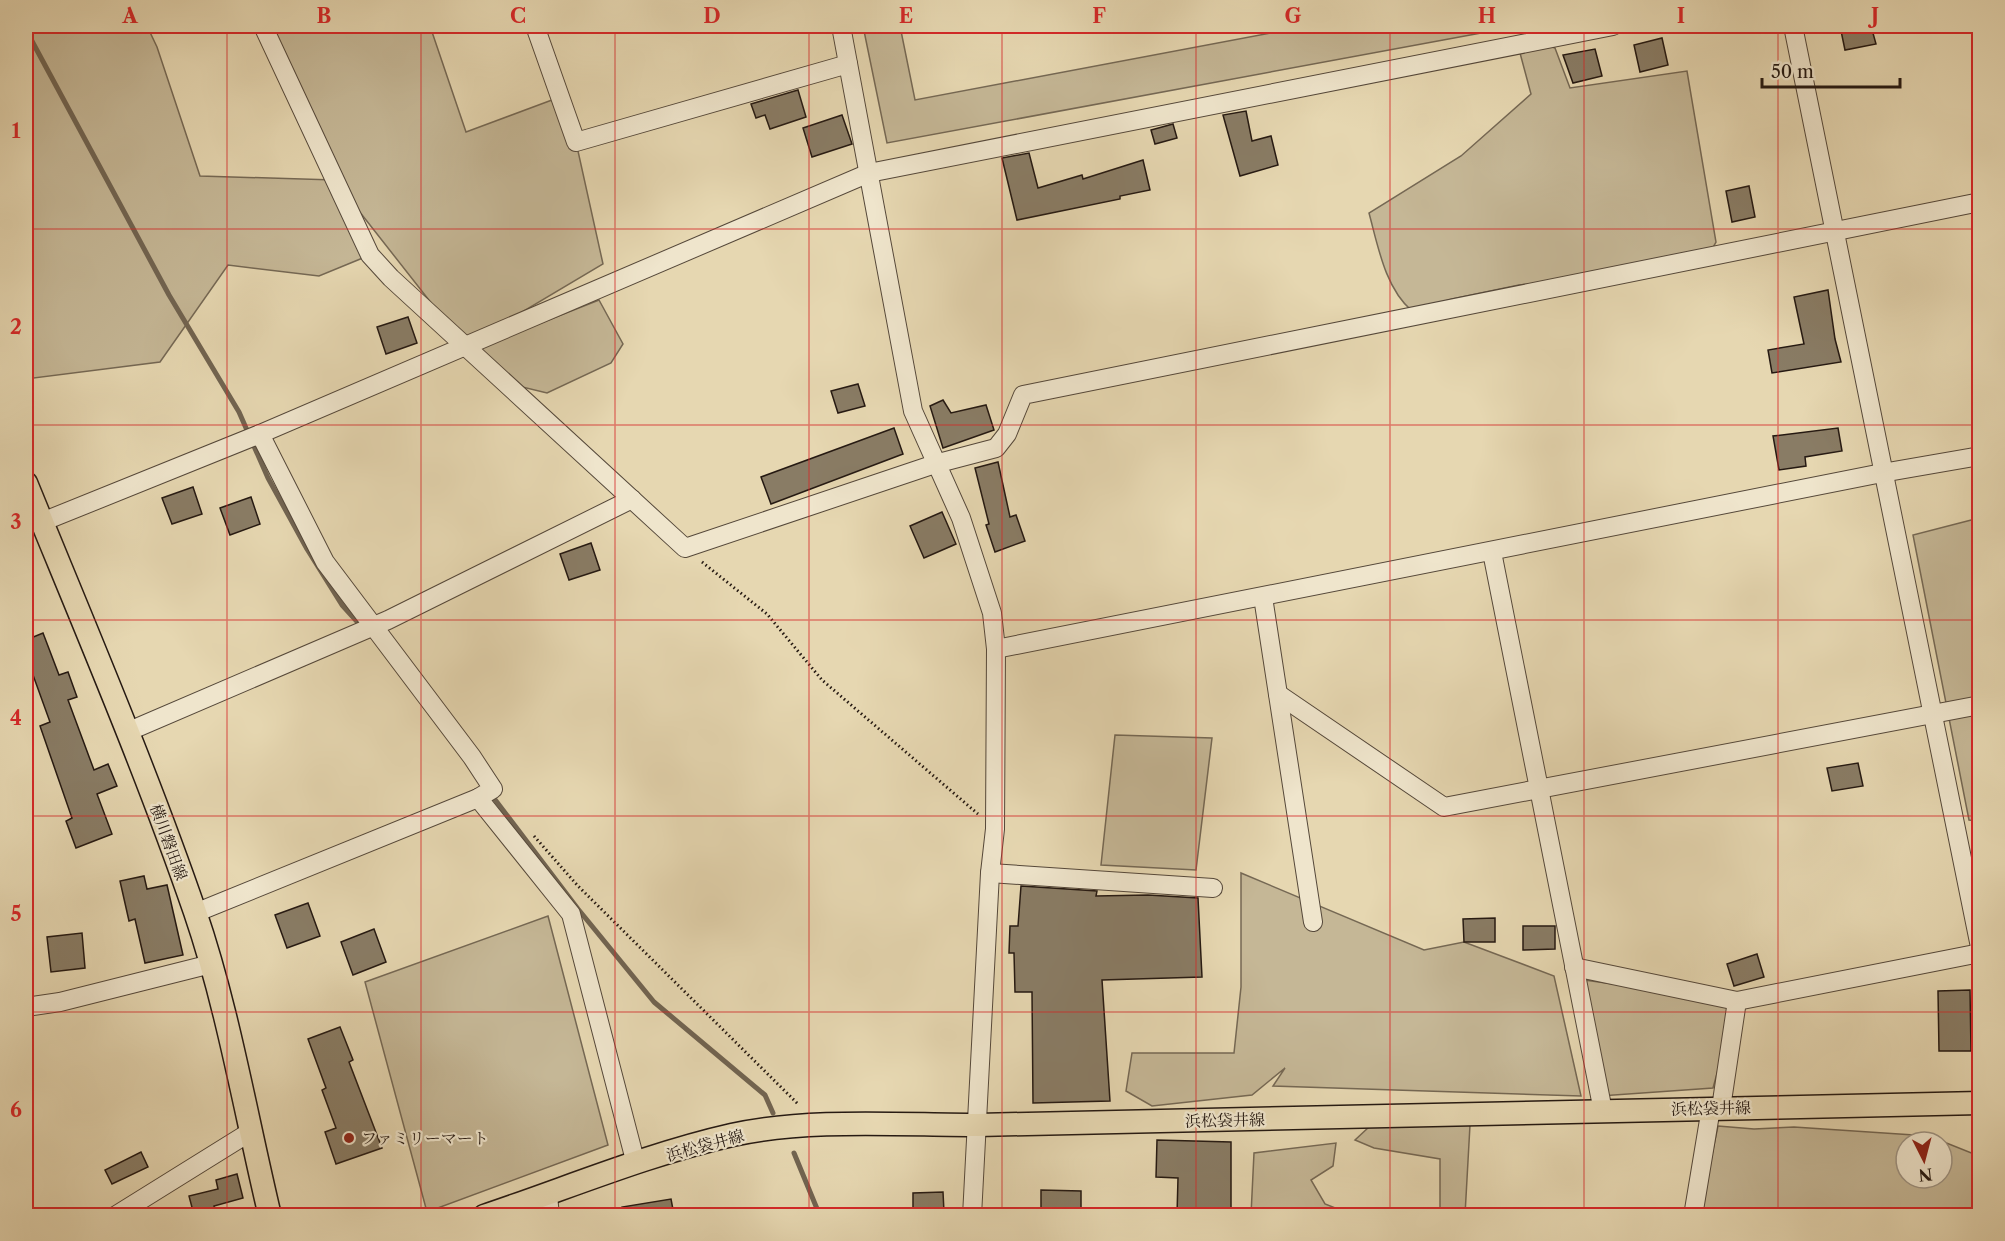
<svg xmlns="http://www.w3.org/2000/svg" width="2005" height="1241" font-family="'Libre Caslon Text','Noto Serif JP',serif">
<rect width="100%" height="100%" fill="#e6d7b1"/>
<filter id="stains"><feTurbulence type="fractalNoise" baseFrequency=".00333" numOctaves="4"/><feColorMatrix values="0 0 0 0 .2 0 0 0 0 .09 0 0 0 0 .02 0 0 0 .5 -.17"/></filter>
<radialGradient id="worn" r=".72"><stop offset=".6" stop-color="#630" stop-opacity="0"/><stop offset="1" stop-color="#630" stop-opacity=".3"/></radialGradient>
<!-- green -->
<g fill="#c5b796" stroke="#756854" stroke-width="1.5" fill-rule="evenodd">
<polygon points="26,26 147,26 157,47 200,176 334,180 263,26 430,26 466,132 560,97 576,142 603,264 465,346 337,183 370,255 319,276 228,265 160,362 26,379"/>
<polygon points="863,26 900,26 915,100 1281,31 1281,26 1519,26 887,143"/>
<path d="M 1547,45 L 1555,48 L 1570,88 L 1687,71 L 1716,242 L 1707,258 L 1592,278 L 1519,285 L 1452,299 L 1412,311 C 1385,288 1378,246 1369,213 L 1461,156 L 1531,94 L 1520,53 Z"/>
<polygon points="599,300 623,344 611,363 547,393 506,383 480,347"/>
<polygon points="1979,518 1979,821 1969,820 1913,535"/>
<polygon points="1115,735 1212,738 1196,870 1101,865"/>
<polygon points="1241,873 1424,950 1464,942 1554,976 1581,1096 1273,1086 1285,1068 1252,1095 1152,1106 1126,1091 1132,1053 1234,1053 1241,987"/>
<polygon points="548,916 608,1145 427,1212 365,982"/>
<polygon points="1577,979 1737,1001 1713,1088 1600,1096"/>
<polygon points="1470,1125 1465,1215 1440,1215 1440,1159 1374,1148 1355,1140 1369,1127"/>
<path d="M 1718,1126 L 1754,1129 L 1794,1127 L 1929,1136 L 1979,1156 L 1979,1215 L 1699,1216 ZM 1906,1142 L 1942,1142 L 1942,1178 L 1906,1178 Z"/>
<polygon points="1336,1143 1333,1166 1311,1180 1325,1204 1353,1215 1251,1215 1254,1153"/>
</g>
<g fill="none" stroke-linecap="round" stroke-linejoin="round">
<!-- stream -->
<g stroke="#716451" stroke-width="5">
<polyline points="26,30 169,295 239,412 268,478 307,549 342,605 362,627"/>
<polyline points="490,793 578,909 654,1002 765,1095 773,1113"/>
<polyline points="794,1153 820,1216"/>
</g>
</g>
<!-- building -->
<g fill="#897c65" stroke="#251912" stroke-width="1.5">
<polygon points="1840,26 1871,26 1876,44 1845,50"/>
<polygon points="1662,38 1668,65 1640,72 1634,45"/>
<polygon points="1595,49 1602,76 1573,83 1563,55"/>
<polygon points="798,90 806,117 770,129 765,115 756,118 751,104"/>
<polygon points="1246,111 1252,141 1271,136 1278,165 1240,176 1223,115"/>
<polygon points="842,115 852,144 812,157 803,128"/>
<polygon points="1173,124 1177,138 1155,144 1151,130"/>
<polygon points="1029,153 1038,188 1082,175 1083,179 1143,160 1150,190 1120,196 1120,199 1017,220 1002,158"/>
<polygon points="1749,186 1755,217 1732,222 1726,191"/>
<polygon points="1828,290 1835,339 1841,362 1772,373 1768,350 1804,344 1794,297"/>
<polygon points="408,317 417,343 386,354 377,327"/>
<polygon points="858,384 865,406 838,413 831,391"/>
<polygon points="943,400 951,413 986,405 994,430 943,448 930,406"/>
<polygon points="894,428 903,454 771,504 761,477"/>
<polygon points="1838,428 1842,451 1805,457 1806,466 1779,470 1773,436"/>
<polygon points="998,462 1010,517 1016,515 1025,541 995,552 986,525 989,524 975,468"/>
<polygon points="193,487 202,514 172,524 162,498"/>
<polygon points="251,497 260,524 230,535 220,508"/>
<polygon points="942,512 956,544 924,558 910,526"/>
<polygon points="591,543 600,570 569,580 560,554"/>
<polygon points="43,633 59,675 68,672 77,697 68,700 94,770 108,764 117,786 97,794 112,834 76,848 66,821 72,818 40,726 50,722 33,675 26,678 26,640"/>
<polygon points="1858,763 1863,786 1832,791 1827,768"/>
<polygon points="144,876 147,889 167,885 183,955 145,963 135,919 129,921 120,881"/>
<polygon points="1021,886 1097,891 1096,896 1148,895 1198,898 1202,977 1102,980 1110,1101 1033,1103 1032,992 1015,992 1014,953 1009,953 1010,926 1018,926"/>
<polygon points="308,903 320,936 287,948 275,915"/>
<polygon points="1495,918 1495,942 1464,942 1463,919"/>
<polygon points="1523,926 1555,926 1555,949 1523,950"/>
<polygon points="374,929 386,962 353,975 341,942"/>
<polygon points="82,933 85,968 51,972 47,937"/>
<polygon points="1757,954 1764,977 1734,986 1727,964"/>
<polygon points="1970,990 1971,1051 1939,1051 1938,991"/>
<polygon points="340,1027 353,1060 349,1062 382,1148 336,1164 325,1132 336,1128 322,1090 326,1088 308,1039"/>
<polygon points="1157,1140 1231,1142 1231,1215 1177,1215 1178,1178 1156,1177"/>
<polygon points="141,1152 148,1167 112,1184 105,1170"/>
<polygon points="237,1174 243,1198 214,1206 216,1215 194,1215 189,1196 218,1189 216,1180"/>
<polygon points="1041,1190 1081,1191 1081,1215 1041,1215"/>
<polygon points="943,1192 944,1212 913,1213 913,1193"/>
<polygon points="671,1199 674,1215 623,1215 622,1207"/>
</g>
<g fill="none" stroke-linecap="round" stroke-linejoin="round">
<!-- minor casing -->
<g stroke="#55483a" stroke-width="20">
<g id="minor">
<polyline points="263,26 370,255 391,278 685,548 935,464 996,448 1007,434 1023,395 1980,202"/>
<polyline points="535,26 576,142 848,64"/>
<polyline points="841,26 913,411 961,518 992,613 996,649 995,829 990,873 972,1216"/>
<polyline points="1793,26 1980,947"/>
<polyline points="42,522 260,434 869,173 1613,26"/>
<polyline points="1492,552 1603,1111"/>
<polyline points="1263,597 1313,922"/>
<polyline points="996,649 1882,473 1980,456"/>
<polyline points="1278,694 1444,807 1980,705"/>
<polyline points="127,732 388,620 632,499"/>
<polyline points="478,798 571,914 636,1164"/>
<polyline points="990,873 1213,888"/>
<polyline points="195,913 478,798 493,789 472,757 325,562 260,434"/>
<polyline points="1574,967 1737,1001 1980,953"/>
<polyline points="26,1007 60,1002 211,964"/>
<polyline points="1721,1108 1737,1001"/>
<polyline points="548,1195 550,1216"/>
<polyline points="115,1216 250,1132"/>
<polyline points="1693,1216 1711,1108"/>
</g>
</g>
<!-- major casing -->
<g stroke="#251912" stroke-width="25">
<g id="major">
<path d="M 26,483 C 84,625 145,767 195,912 C 228,1008 246,1116 270,1216"/>
<path d="M 484,1216 C 565,1189 648,1154 732,1135 C 808,1118 900,1125 978,1125 L 1980,1103"/>
</g>
</g>
<!-- path -->
<g stroke="#251912" stroke-width="3" stroke-dasharray="1.5 3" stroke-linecap="butt">
<polyline points="702,562 767,614 822,680 978,814"/>
<polyline points="534,836 578,886 799,1105"/>
</g>
<!-- minor -->
<use href="#minor" stroke="#efe5cc" stroke-width="18"/>
<!-- major -->
<use href="#major" stroke="#e6d7b1" stroke-width="22"/>
</g>
<!-- grid -->
<path fill="none" stroke="#d62828" stroke-width="1.5" stroke-opacity="0.55" d="M 227,26 L 227,1216M 421,26 L 421,1216M 615,26 L 615,1216M 809,26 L 809,1216M 1002,26 L 1002,1216M 1196,26 L 1196,1216M 1390,26 L 1390,1216M 1584,26 L 1584,1216M 1778,26 L 1778,1216M 26,229 L 1980,229M 26,425 L 1980,425M 26,620 L 1980,620M 26,816 L 1980,816M 26,1012 L 1980,1012"/>
<!-- markers -->
<circle fill="#8f2418" stroke="#efe5cc" stroke-width="2" cx="349" cy="1138" r="6"/>
<g text-anchor="middle" dominant-baseline="central" stroke-width="4.5" stroke-linejoin="round" paint-order="stroke">
<!-- street labels -->
<g font-size="16" fill="#251912" stroke="#efe5cc">
<text transform="translate(169 842) rotate(70)">横川磐田線</text>
<text transform="translate(1711 1108) rotate(-1)">浜松袋井線</text>
<text transform="translate(1225 1120) rotate(-1)">浜松袋井線</text>
<text transform="translate(705 1145) rotate(-15)">浜松袋井線</text>
</g>
<!-- poi labels -->
<g font-size="16" fill="#251912" stroke="#efe5cc" text-anchor="start">
<text x="361" y="1138">ファミリーマート</text>
</g>
</g>
<!-- margin -->
<rect width="2005" height="1241" fill="none" stroke="#e6d7b1" stroke-width="66"/>
<!-- north arrow -->
<g transform="translate(1924 1160) rotate(174)"><circle r="28" fill="#efe5cc" stroke="#9e9382" stroke-width="1.5"/>
<path d="M0-4.5L10 22L0 15L-10 22Z" fill="#8f2418"/>
<text y="-9" font-size="16" font-weight="bold" text-anchor="middle" fill="#251912">N</text>
</g>
<!-- scale -->
<path d="M1762 78v9h138v-9" fill="none" stroke="#251912" stroke-width="3"/>
<text x="1771" y="78" font-size="18" fill="#251912" stroke="#efe5cc" stroke-width="4.5" paint-order="stroke">50 m</text>
<rect x="33" y="33" width="1939" height="1175" fill="none" stroke="#d62828" stroke-width="2"/>
<g font-size="20" text-anchor="middle" font-weight="bold" fill="#d62828">
<text x="130" y="23">A</text>
<text x="324" y="23">B</text>
<text x="518" y="23">C</text>
<text x="712" y="23">D</text>
<text x="906" y="23">E</text>
<text x="1099" y="23">F</text>
<text x="1293" y="23">G</text>
<text x="1487" y="23">H</text>
<text x="1681" y="23">I</text>
<text x="1875" y="23">J</text>
<text x="16" y="138">1</text>
<text x="16" y="334">2</text>
<text x="16" y="529">3</text>
<text x="16" y="725">4</text>
<text x="16" y="921">5</text>
<text x="16" y="1117">6</text>
</g>
<rect width="100%" height="100%" filter="url(#stains)"/>
<rect width="100%" height="100%" fill="url(#worn)"/>
</svg>
